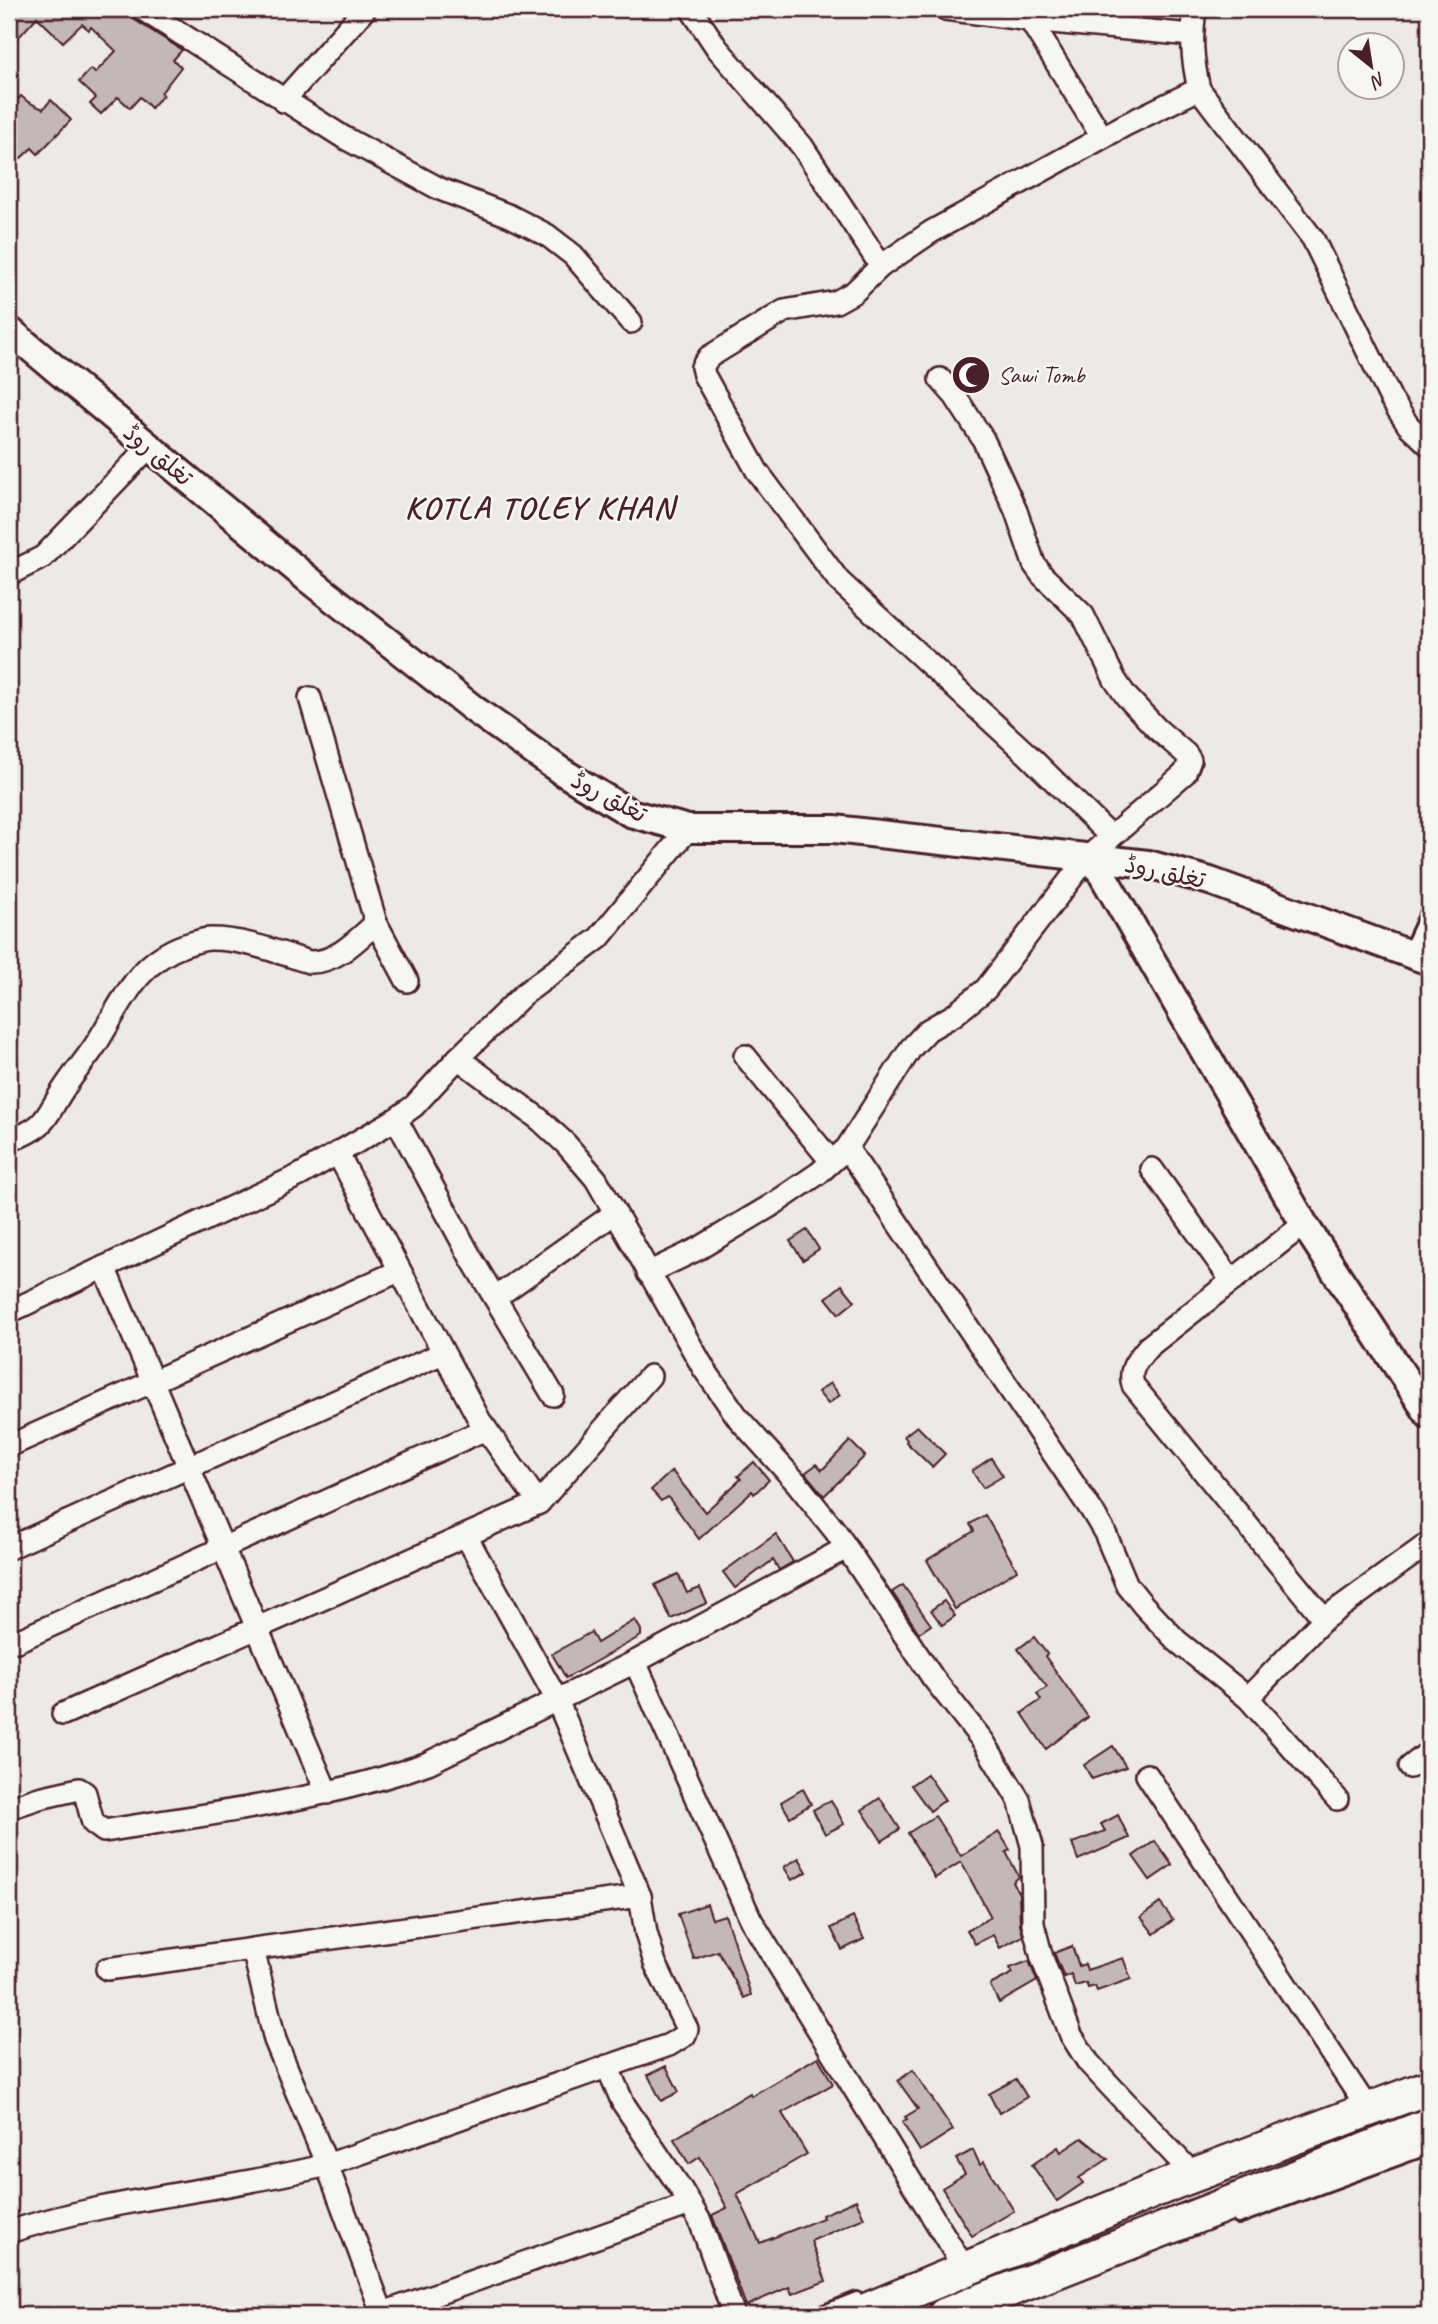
<svg xmlns="http://www.w3.org/2000/svg" width="1438" height="2324" font-family="Caveat,'Playpen Sans Arabic',sans-serif">
<rect width="100%" height="100%" fill="#ece9e6"/>
<filter id="ink" filterUnits="userSpaceOnUse"><feTurbulence type="fractalNoise" baseFrequency=".0143" numOctaves="2"/><feDisplacementMap in="SourceGraphic" scale="14" xChannelSelector="R" yChannelSelector="G"/><feConvolveMatrix kernelMatrix="1 2 1 2 8 2 1 2 1" color-interpolation-filters="sRGB"/></filter>
<g filter="url(#ink)">
<!-- building -->
<g fill="#c4b7b7" stroke="#4a1f2b" stroke-width="2">
<polygon points="9,9 129,9 135,20 182,50 173,60 181,67 161,93 163,95 151,108 140,97 130,108 118,97 101,114 90,104 96,98 79,82 91,69 95,73 116,51 91,27 89,30 82,24 63,42 37,17 9,48"/>
<polygon points="21,96 28,102 43,109 51,100 71,120 38,154 32,148 9,169 9,109"/>
<polygon points="807,1230 819,1249 803,1260 790,1241"/>
<polygon points="842,1285 855,1301 839,1314 826,1298"/>
<polygon points="830,1383 840,1395 828,1404 818,1392"/>
<polygon points="917,1426 945,1454 932,1467 906,1442 907,1440 904,1436"/>
<polygon points="850,1441 865,1456 824,1496 805,1473 817,1464 822,1470"/>
<polygon points="991,1458 1003,1476 983,1488 972,1471"/>
<polygon points="754,1462 769,1480 754,1494 752,1491 699,1539 668,1497 661,1501 651,1490 672,1471 705,1512 741,1479 738,1476"/>
<polygon points="985,1515 1017,1570 955,1609 927,1560 974,1531 970,1524"/>
<polygon points="776,1534 793,1562 779,1570 773,1560 735,1588 723,1572"/>
<polygon points="678,1574 687,1593 700,1588 707,1603 671,1619 655,1585"/>
<polygon points="903,1585 931,1625 919,1633 892,1592"/>
<polygon points="944,1601 955,1616 942,1625 931,1610"/>
<polygon points="635,1620 641,1630 641,1636 566,1678 552,1654 591,1632 597,1643"/>
<polygon points="1034,1637 1047,1654 1045,1656 1088,1717 1046,1749 1022,1713 1041,1700 1037,1694 1047,1687 1018,1649"/>
<polygon points="1113,1746 1126,1767 1092,1779 1084,1765"/>
<polygon points="927,1774 945,1800 930,1811 911,1785"/>
<polygon points="803,1789 811,1804 790,1817 781,1802"/>
<polygon points="880,1798 900,1829 882,1841 862,1810"/>
<polygon points="831,1800 844,1824 825,1834 813,1810"/>
<polygon points="1118,1815 1129,1838 1078,1860 1072,1843 1105,1831 1101,1824"/>
<polygon points="935,1816 961,1856 999,1832 1010,1850 1006,1852 1019,1877 1013,1882 1019,1894 1020,1924 1023,1936 1000,1948 993,1935 975,1944 967,1930 991,1917 961,1862 935,1878 908,1833"/>
<polygon points="1155,1841 1172,1865 1150,1880 1133,1856"/>
<polygon points="799,1858 807,1872 792,1880 784,1867"/>
<polygon points="1160,1903 1173,1920 1154,1934 1141,1917"/>
<polygon points="707,1904 712,1919 725,1915 751,1995 744,1998 718,1951 694,1959 678,1914"/>
<polygon points="853,1917 864,1939 842,1950 831,1928"/>
<polygon points="1072,1946 1079,1966 1085,1964 1087,1970 1123,1958 1131,1979 1097,1991 1095,1986 1088,1988 1086,1983 1075,1986 1071,1974 1064,1977 1054,1953"/>
<polygon points="1029,1961 1037,1981 999,2003 990,1985 1013,1973 1010,1968"/>
<polygon points="818,2057 833,2084 782,2113 807,2154 737,2194 760,2243 823,2218 822,2215 856,2200 864,2218 811,2241 826,2281 792,2294 789,2287 746,2306 712,2215 727,2208 700,2157 689,2164 674,2139 750,2093 751,2096"/>
<polygon points="666,2066 679,2092 661,2101 648,2075"/>
<polygon points="913,2070 953,2130 920,2151 902,2122 907,2119 905,2117 918,2109 898,2081"/>
<polygon points="1016,2079 1027,2097 999,2113 989,2094"/>
<polygon points="1082,2138 1108,2159 1079,2178 1083,2183 1057,2201 1032,2165 1058,2147 1061,2152"/>
<polygon points="973,2150 980,2165 984,2162 1014,2211 972,2236 942,2188 965,2174 956,2159"/>
</g>
<g fill="none" stroke-linecap="round" stroke-linejoin="round">
<!-- service casing -->
<g stroke="#4a1f2b" stroke-width="16">
<g id="service">
<polyline points="1408,952 1429,907"/>
<polyline points="1238,2218 1429,2148"/>
<polyline points="814,2315 857,2298"/>
</g>
</g>
<!-- minor casing -->
<g stroke="#4a1f2b" stroke-width="26">
<g id="minor">
<polyline points="142,9 343,137 440,189 510,216 547,235 573,255 631,322"/>
<polyline points="691,9 717,48 802,146 881,266"/>
<polyline points="945,9 1030,20 1192,35"/>
<path d="M 1195,9 C 1191,39 1192,59 1199,89 L 1313,239 L 1391,399 L 1408,425 L 1429,445"/>
<polyline points="1030,20 1102,137"/>
<polyline points="283,101 365,9"/>
<polyline points="9,574 43,557 149,447"/>
<polyline points="310,698 376,923 407,981"/>
<polyline points="1111,837 1028,755 839,581 757,471 704,375 702,367 709,357 784,311 836,302 854,292 881,266 931,232 1125,125 1199,89"/>
<polyline points="745,1056 831,1161"/>
<polyline points="458,1058 539,1119 566,1144 596,1179 704,1369 739,1419 796,1482 836,1532 933,1678 983,1741 1019,1800 1027,1828 1032,1846 1033,1924 1042,1958 1071,2035 1088,2062 1187,2168"/>
<polyline points="396,1119 471,1258 553,1395"/>
<path d="M 9,1141 C 52,1124 43,1118 67,1084 C 77,1069 89,1056 98,1041 C 123,1001 137,962 185,945 C 193,943 202,939 211,939 C 244,939 277,952 309,962 C 336,963 357,940 376,923"/>
<polyline points="847,1148 1092,1511 1105,1533 1127,1585 1143,1605 1177,1641 1248,1698 1337,1799"/>
<polyline points="338,1154 480,1421 539,1503"/>
<polyline points="1152,1169 1232,1281"/>
<path d="M 1304,1224 L 1148,1347 C 1138,1360 1128,1368 1133,1385 L 1324,1619"/>
<polyline points="104,1267 327,1793"/>
<polyline points="648,1273 698,1249 772,1205 819,1173 847,1148 911,1048 928,1030 954,1015 986,989 1087,858 1185,773 1190,760 1186,754 1156,728 1126,696 1115,680 1083,615 1042,575 1034,564 1016,511 983,439 955,396 940,379"/>
<polyline points="495,1298 615,1213"/>
<polyline points="9,1312 300,1175 396,1119 414,1106 458,1058 524,994 599,938 688,829"/>
<polyline points="9,1446 399,1271"/>
<polyline points="9,1548 443,1353"/>
<polyline points="17,1641 486,1429"/>
<polyline points="635,1662 751,1920 958,2258"/>
<polyline points="1248,1698 1324,1619 1429,1543"/>
<polyline points="63,1714 539,1503 650,1376"/>
<polyline points="1410,1767 1429,1752"/>
<polyline points="1147,1775 1364,2103"/>
<path d="M 9,1808 L 39,1798 L 79,1789 L 85,1793 L 93,1823 L 104,1831 C 212,1813 324,1801 428,1763 L 635,1662 L 846,1548"/>
<polyline points="253,1949 275,2040 327,2165 383,2315"/>
<polyline points="107,1969 640,1896"/>
<polyline points="607,2066 623,2103 681,2189 700,2221 734,2315"/>
<path d="M 9,2232 C 112,2198 222,2191 327,2165 L 669,2045 L 685,2035 L 687,2029 L 655,1963 L 646,1933 L 640,1896 L 557,1700 L 466,1536"/>
<polyline points="383,2313 690,2204"/>
</g>
</g>
<!-- tertiary casing -->
<g stroke="#4a1f2b" stroke-width="32">
<g id="tertiary">
<polyline points="9,330 308,579 475,710 561,771 630,813 688,829 834,829 1148,864 1210,881 1429,961"/>
<polyline points="1094,860 1304,1224 1429,1415"/>
</g>
</g>
<!-- primary casing -->
<g stroke="#4a1f2b" stroke-width="38">
<g id="primary">
<polyline points="855,2315 1175,2182 1429,2087"/>
<polyline points="945,2315 1429,2125"/>
</g>
</g>
<!-- service -->
<use href="#service" stroke="#f6f6f2" stroke-width="10"/>
<!-- minor -->
<use href="#minor" stroke="#f6f6f2" stroke-width="21"/>
<!-- tertiary -->
<use href="#tertiary" stroke="#f6f6f2" stroke-width="26"/>
<!-- primary -->
<use href="#primary" stroke="#f6f6f2" stroke-width="33"/>
</g>
</g>
<!-- icons -->
<defs>
<g id="mosque-disc" transform="scale(2.0125)"><circle r="9.5" fill="#4a1f2b" stroke="#f6f6f2"/><path d="M3.5-4.9A6 6 0 1 0 3.5 4.9A5 5 0 1 1 3.5-4.9Z" fill="#fff"/></g>
</defs>
<g fill-rule="evenodd">
<use href="#mosque-disc" x="971" y="375"/>
</g>
<g text-anchor="middle" dominant-baseline="central" stroke-width="5" stroke-linejoin="round" paint-order="stroke">
<!-- poi labels -->
<g font-size="24" fill="#4a1f2b" stroke="#f6f6f2" text-anchor="start">
<text x="998" y="375">Sawi Tomb</text>
</g>
<!-- street labels -->
<g font-size="24" fill="#4a1f2b" stroke="#f6f6f2">
<text transform="translate(158 455) rotate(40)">تغلق روڈ</text>
<text transform="translate(609 797) rotate(28)">تغلق روڈ</text>
<text transform="translate(1165 872) rotate(12)">تغلق روڈ</text>
</g>
<!-- district labels -->
<g font-size="32" font-weight="bold" letter-spacing="2" fill="#4a1f2b" stroke="#f6f6f2">
<text x="540" y="507">KOTLA TOLEY KHAN</text>
</g>
</g>
<!-- margin -->
<rect width="1438" height="2324" fill="none" stroke="#f6f6f2" stroke-width="35"/>
<rect x="18" y="18" width="1403" height="2289" fill="none" stroke="#4a1f2b" stroke-width="2.5" filter="url(#ink)"/>
<!-- north arrow -->
<g transform="translate(1371 66) rotate(150)"><circle r="33" fill="#f6f6f2" stroke="#b1a0a2" stroke-width="2"/>
<path d="M0-5L12 26L0 18L-12 26Z" fill="#4a1f2b"/>
<text y="-10" font-size="19" font-weight="bold" text-anchor="middle" fill="#4a1f2b">N</text>
</g>
</svg>
